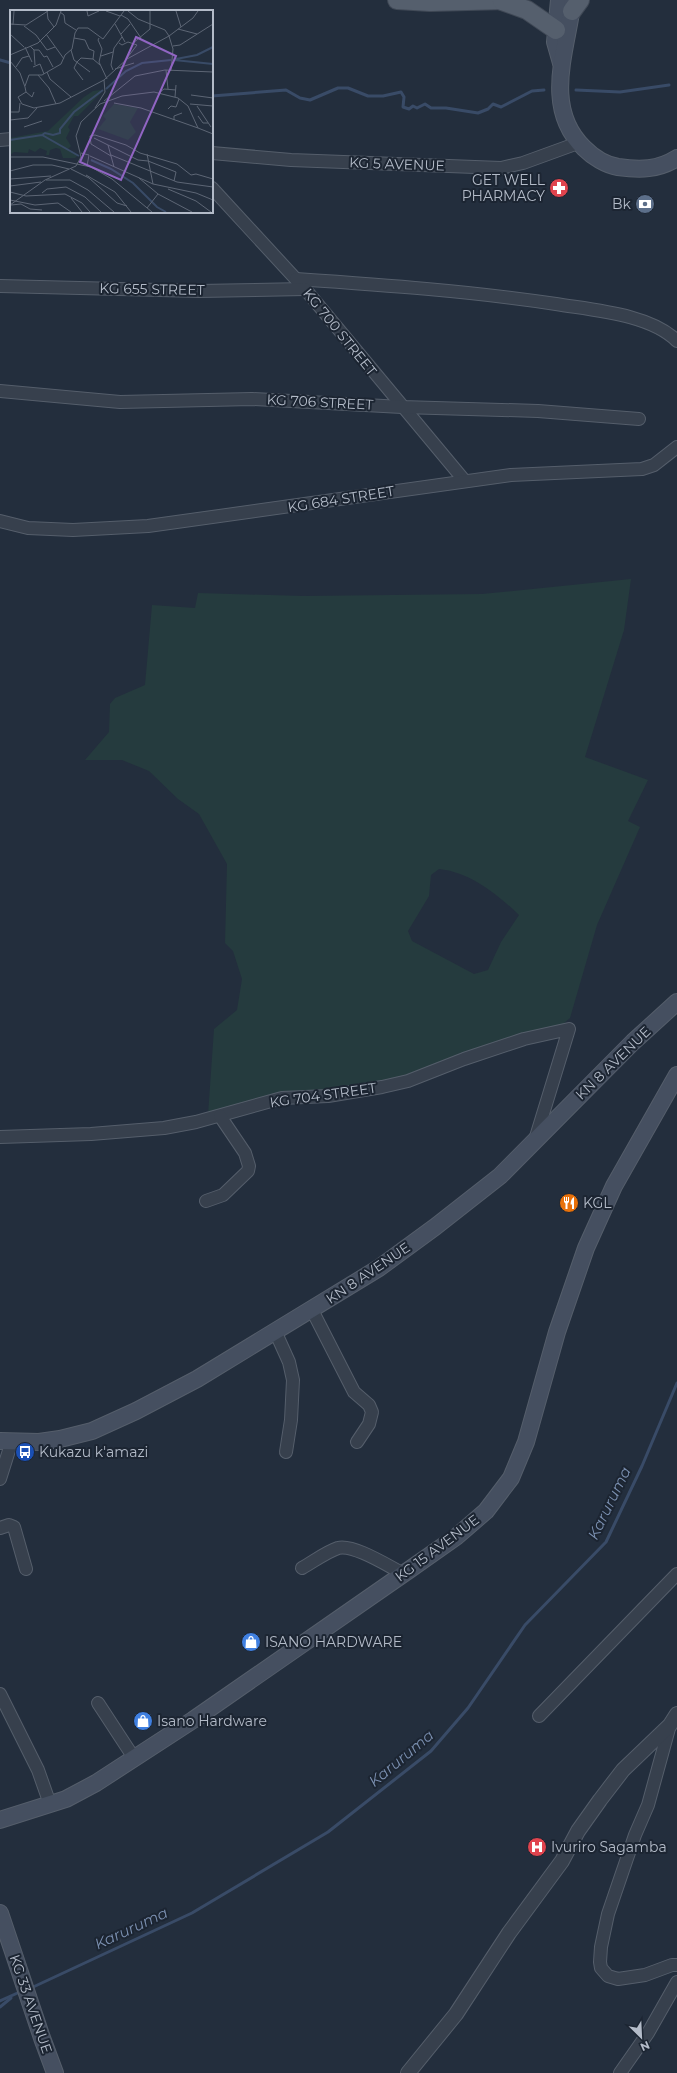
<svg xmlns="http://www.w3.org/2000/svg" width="677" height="2073" font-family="Montserrat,sans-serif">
<rect width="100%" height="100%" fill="#232e3d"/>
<!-- green -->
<path fill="#253b3e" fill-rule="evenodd" d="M 631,579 L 624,630 L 585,757 L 648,780 L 628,821 L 640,827 L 597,925 L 570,1018 L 563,1024 L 414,1082 L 208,1115 L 214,1029 L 237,1010 L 242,979 L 233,951 L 225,943 L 227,864 L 199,814 L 178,799 L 149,771 L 122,760 L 85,760 L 109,732 L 110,704 L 115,698 L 145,685 L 152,605 L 195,608 L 198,593 L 303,596 L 482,594 ZM 439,869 C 470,872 497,894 519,915 L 501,942 L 488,970 L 474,974 L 412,941 L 408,931 L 429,896 L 431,875 Z"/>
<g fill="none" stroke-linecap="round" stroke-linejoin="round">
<!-- stream -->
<g stroke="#394b67" stroke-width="3">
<polyline points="0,60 11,63"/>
<polyline points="576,90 620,92 669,85"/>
<polyline points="212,96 286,90 300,98 310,100 338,88 348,88 368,96 383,96 401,92 404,97 403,107 409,109 413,106 417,108 425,104 431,108 446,108 478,113 488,109 493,104 501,107 532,91 544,90"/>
<polyline points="31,1988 192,1913 328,1832 431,1751 468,1708 525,1625 606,1542 642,1466 677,1383"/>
<polyline points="0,2001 22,1991"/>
<polyline points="0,2007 11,1998"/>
</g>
<!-- minor casing -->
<g stroke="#555e6b" stroke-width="14">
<g id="minor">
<polyline points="0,140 11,139"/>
<polyline points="212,153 291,160 501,168 523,163 578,143"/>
<polyline points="212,188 305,289 464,480"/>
<path d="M 296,279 C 383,285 470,291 556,304 C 592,310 650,314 677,341"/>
<polyline points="0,286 199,291 305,289"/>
<polyline points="0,391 120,402 252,399 402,407 538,411 639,419"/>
<polyline points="0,521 28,528 73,530 148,526 511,475 642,469 654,465 677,447"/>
<polyline points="0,1137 91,1134 164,1128 196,1122 282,1098 328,1096 382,1087 408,1081 464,1059 524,1039 569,1029 535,1140"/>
<polyline points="206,1201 223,1195 248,1171 249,1166 245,1153 220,1116"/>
<polyline points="312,1310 354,1392 369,1405 372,1412 369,1424 357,1442"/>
<polyline points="275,1331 289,1362 293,1380 291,1420 286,1452"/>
<polyline points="0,1479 12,1441"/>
<polyline points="0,1528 9,1525 14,1527 26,1569"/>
<path d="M 302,1568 C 313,1562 326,1552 338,1548 C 354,1544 388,1566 404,1574"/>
<polyline points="0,1694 38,1770 50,1804"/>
<polyline points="98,1703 134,1758"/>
<polyline points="539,1716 677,1574"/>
<polyline points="670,1725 648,1805 635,1835 608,1914 601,1947 600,1962 601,1968 608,1976 618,1979 645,1975 672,1965 677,1965"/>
<polyline points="620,2073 648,2033 677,1982"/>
</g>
</g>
<!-- tertiary casing -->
<g stroke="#555e6b" stroke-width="16">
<polyline id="tertiary" points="408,2073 456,2014 509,1933 562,1861 578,1831 600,1800 623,1770 670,1725 677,1714"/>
</g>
<!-- secondary casing -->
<g stroke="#555e6b" stroke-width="18">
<g id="secondary">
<polyline points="559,0 555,42 561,63"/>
<path d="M 573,0 C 567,50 542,107 584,148 C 593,157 606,165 618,167 C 640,170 658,170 677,158"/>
<polyline points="0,1441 39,1442 60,1439 92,1431 136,1411 197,1379 379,1268 435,1227 500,1176 633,1042 677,1002"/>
<polyline points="0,1820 66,1799 96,1783 193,1720 409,1570 456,1537 486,1511 511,1478 526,1442 557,1332 586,1248 614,1186 677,1075"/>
<polyline points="0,1913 42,2038 55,2073"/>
</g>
</g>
<!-- primary casing -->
<g stroke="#404956" stroke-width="20">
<g id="primary">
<polyline points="397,0 430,2 506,0"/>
<polyline points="502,1 527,10 556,30"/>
<polyline points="572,11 580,0"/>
</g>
</g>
<!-- minor -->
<use href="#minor" stroke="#37404d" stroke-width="12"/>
<!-- tertiary -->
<use href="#tertiary" stroke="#37404d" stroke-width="14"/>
<!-- secondary -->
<use href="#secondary" stroke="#454f60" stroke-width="16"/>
<!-- primary -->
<use href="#primary" stroke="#555f6d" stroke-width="18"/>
</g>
<!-- icons -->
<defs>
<g id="pharmacy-disc" transform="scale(1)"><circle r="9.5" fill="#e0444e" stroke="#1c2532"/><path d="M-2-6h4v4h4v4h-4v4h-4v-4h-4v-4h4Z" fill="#fff"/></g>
<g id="bank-disc" transform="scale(1)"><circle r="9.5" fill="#5c6f8a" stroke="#1c2532"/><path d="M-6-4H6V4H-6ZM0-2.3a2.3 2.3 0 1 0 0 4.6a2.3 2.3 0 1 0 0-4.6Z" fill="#fff"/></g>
<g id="restaurant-disc" transform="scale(1)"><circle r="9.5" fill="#e8710a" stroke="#1c2532"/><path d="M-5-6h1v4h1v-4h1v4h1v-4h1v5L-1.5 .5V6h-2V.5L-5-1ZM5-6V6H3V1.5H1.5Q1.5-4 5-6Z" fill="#fff"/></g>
<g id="bus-disc" transform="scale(1)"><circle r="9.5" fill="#1a4fb4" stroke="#1c2532"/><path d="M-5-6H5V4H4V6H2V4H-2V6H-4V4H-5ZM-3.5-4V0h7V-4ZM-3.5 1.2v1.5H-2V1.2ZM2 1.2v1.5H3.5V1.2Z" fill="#fff"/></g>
<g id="shop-disc" transform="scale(1)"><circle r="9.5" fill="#3f7fe0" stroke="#1c2532"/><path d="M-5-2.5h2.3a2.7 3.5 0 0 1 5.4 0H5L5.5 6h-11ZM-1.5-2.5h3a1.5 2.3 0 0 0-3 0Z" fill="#fff"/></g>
<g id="hospital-disc" transform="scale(1)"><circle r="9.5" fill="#e0444e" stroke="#1c2532"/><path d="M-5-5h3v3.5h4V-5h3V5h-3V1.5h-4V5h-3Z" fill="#fff"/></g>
</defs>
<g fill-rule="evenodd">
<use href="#pharmacy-disc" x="559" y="188"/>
<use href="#bank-disc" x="645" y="204"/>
<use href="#restaurant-disc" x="569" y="1203"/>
<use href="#bus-disc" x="25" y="1452"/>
<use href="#shop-disc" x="251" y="1642"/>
<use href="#shop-disc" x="143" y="1721"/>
<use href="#hospital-disc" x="537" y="1847"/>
</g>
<g text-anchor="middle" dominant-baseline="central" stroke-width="4" stroke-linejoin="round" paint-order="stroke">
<!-- street labels -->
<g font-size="14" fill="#b3bbc8" stroke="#1c2532">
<text transform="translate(397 164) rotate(2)">KG 5 AVENUE</text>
<text transform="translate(152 289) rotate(1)">KG 655 STREET</text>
<text transform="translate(340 332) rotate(51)">KG 700 STREET</text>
<text transform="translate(320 402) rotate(3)">KG 706 STREET</text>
<text transform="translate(341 499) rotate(-9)">KG 684 STREET</text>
<text transform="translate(613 1063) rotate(-44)">KN 8 AVENUE</text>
<text transform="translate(323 1095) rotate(-8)">KG 704 STREET</text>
<text transform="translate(368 1273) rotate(-34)">KN 8 AVENUE</text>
<text transform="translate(437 1548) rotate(-37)">KG 15 AVENUE</text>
<text transform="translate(31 2004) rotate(71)">KG 33 AVENUE</text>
</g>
<!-- poi labels -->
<g font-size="14" fill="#b3bbc8" stroke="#1c2532" text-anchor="start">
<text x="545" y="180" text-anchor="end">GET WELL<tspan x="545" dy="16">PHARMACY</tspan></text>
<text x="631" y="204" text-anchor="end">Bk</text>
<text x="583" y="1203">KGL</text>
<text x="39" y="1452">Kukazu k'amazi</text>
<text x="265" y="1642">ISANO HARDWARE</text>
<text x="157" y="1721">Isano Hardware</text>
<text x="551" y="1847">Ivuriro Sagamba</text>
</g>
<!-- water labels -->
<g font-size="15" font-style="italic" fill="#7b90b1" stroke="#1c2532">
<text transform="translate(609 1503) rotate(-64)">Karuruma</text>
<text transform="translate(401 1758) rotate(-40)">Karuruma</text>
<text transform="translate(131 1928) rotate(-25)">Karuruma</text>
</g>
</g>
<!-- overview -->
<g transform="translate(10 10)">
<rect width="203" height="203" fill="#232e3d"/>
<path d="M 104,94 L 128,98 L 120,112 L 126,122 L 118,130 L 88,119 L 96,109 L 93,106 Z" fill="#253b3e"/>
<path d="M 90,80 L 91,83 L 68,106 L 64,106 L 58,117 L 60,120 L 56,128 L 61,136 L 58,139 L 68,145 L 65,148 L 53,148 L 50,139 L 46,138 L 40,140 L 39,145 L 36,145 L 37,141 L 30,138 L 25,142 L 19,139 L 18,143 L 4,142 L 0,145 L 0,128 L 38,121 L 74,87 L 83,81 Z" fill="#253b3e"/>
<path fill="none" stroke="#394b67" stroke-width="2" d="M 166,49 L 187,45 L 203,37M 164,50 L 203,54M 96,79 L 116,61 L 132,53 L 161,50M 32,125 L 35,123 L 43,125 L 50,123 L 50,119 L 64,102 L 93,80M 0,130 L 32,125 L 69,146M 81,150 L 101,159 L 123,173 L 147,197 L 156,202"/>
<path fill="none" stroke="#5d6675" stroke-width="1" d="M 37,1 L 38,9 L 44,17M 77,1 L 78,6 L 89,1M 96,1 L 110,6M 166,1 L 171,17M 50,2 L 54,5 L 55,13 L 66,20M 111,5 L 118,9 L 131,28M 0,14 L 16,15 L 38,1M 105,14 L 115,32M 3,15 L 4,1M 14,16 L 26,25 L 37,40 L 45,37M 168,19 L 187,24M 0,24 L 14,37M 36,24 L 54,49M 111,24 L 120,14M 64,28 L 75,30 L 79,39 L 84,41 L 83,49M 89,28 L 88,30 L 92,39 L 89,52 L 97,69M 109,33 L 112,35 L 118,32 L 127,35 L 117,48M 122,34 L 140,19 L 140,1M 20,36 L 24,40 L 29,40 L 34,47 L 37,46 L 43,57M 163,36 L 170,35 L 203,14M 15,37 L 22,52M 24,40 L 25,55M 61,40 L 64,50 L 80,62M 0,45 L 28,33 L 46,15 L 51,1M 91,46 L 103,42M 0,51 L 10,63 L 15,77 L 16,82 L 8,87 L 12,94 L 24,98 L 50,93 L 94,70 L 95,82 L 85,98M 67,52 L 71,48 L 83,49 L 90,55M 67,52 L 64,58 L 73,70M 6,57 L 12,48 L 19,46M 23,57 L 30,54 L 34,64M 105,59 L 124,53M 103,60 L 101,55 L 104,38 L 112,27M 156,60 L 158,79M 161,61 L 163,39 L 159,26 L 183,8 L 188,1M 37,62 L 40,69 L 61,87M 28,65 L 39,78 L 46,94M 94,70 L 117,49 L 159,26 L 155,20 L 128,9 L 118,1M 15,76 L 19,65 L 32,65 L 51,54 L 55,45 L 62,39 L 65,23 L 68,18 L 78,18 L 93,29 L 114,1M 16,82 L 22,87 L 24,82M 149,83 L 154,79 L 166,80M 181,85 L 203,88M 165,87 L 166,75M 94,91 L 125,66 L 155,60 L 203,62M 104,93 L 131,98 L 188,118M 180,94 L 203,96M 187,96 L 201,117M 158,99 L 161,96 L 166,97 L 169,89M 0,102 L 9,102 L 10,93M 188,106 L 193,113 L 198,113M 0,110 L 18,108 L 27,98M 164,110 L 164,106 L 172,103M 14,117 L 32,111M 84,128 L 128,150 L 138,151 L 166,162 L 164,171M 98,135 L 104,157M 71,143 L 79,145 L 77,156M 137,144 L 143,174M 101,145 L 167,172 L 203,177M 80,146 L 143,174 L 186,183 L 203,190M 101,146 L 81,134 L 80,126 L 85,125 L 116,135 L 130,143 L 167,154 L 181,165 L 186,164 L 203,169M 0,147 L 33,147 L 81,157 L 102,169 L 142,202M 61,159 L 79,168 L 107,193 L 117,196M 0,161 L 23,155 L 42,155 L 59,159M 76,165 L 105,182 L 121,202M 129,168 L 148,184 L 182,202M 0,169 L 41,166M 36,170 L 60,170 L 78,180 L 104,202M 0,176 L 31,172M 158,179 L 186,191 L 201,202M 0,182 L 16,186 L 55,184 L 72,193 L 80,202M 32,183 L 37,179 L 56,177 L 75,187 L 91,202M 61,188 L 72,202M 0,190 L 25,195 L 48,193 L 61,202M 0,195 L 35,170 L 66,156 L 71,147 L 66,126 L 71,112 L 90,94 L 112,86 L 144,82 L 168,88 L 178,96 L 188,118 L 203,124M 1,195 L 11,194 L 20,199 L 32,200M 137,198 L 148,184"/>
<path fill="#9165c3" fill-opacity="0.15" stroke="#9165c3" stroke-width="2" d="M 126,27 L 166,46 L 111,170 L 70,152 Z"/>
<rect width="203" height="203" fill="none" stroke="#b3bbc8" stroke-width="2"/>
</g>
<!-- north arrow -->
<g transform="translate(641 2037) rotate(156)" stroke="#1c2532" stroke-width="3" paint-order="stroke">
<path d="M0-3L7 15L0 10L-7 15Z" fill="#b3bbc8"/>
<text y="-6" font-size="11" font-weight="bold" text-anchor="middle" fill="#b3bbc8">N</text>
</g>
</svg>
